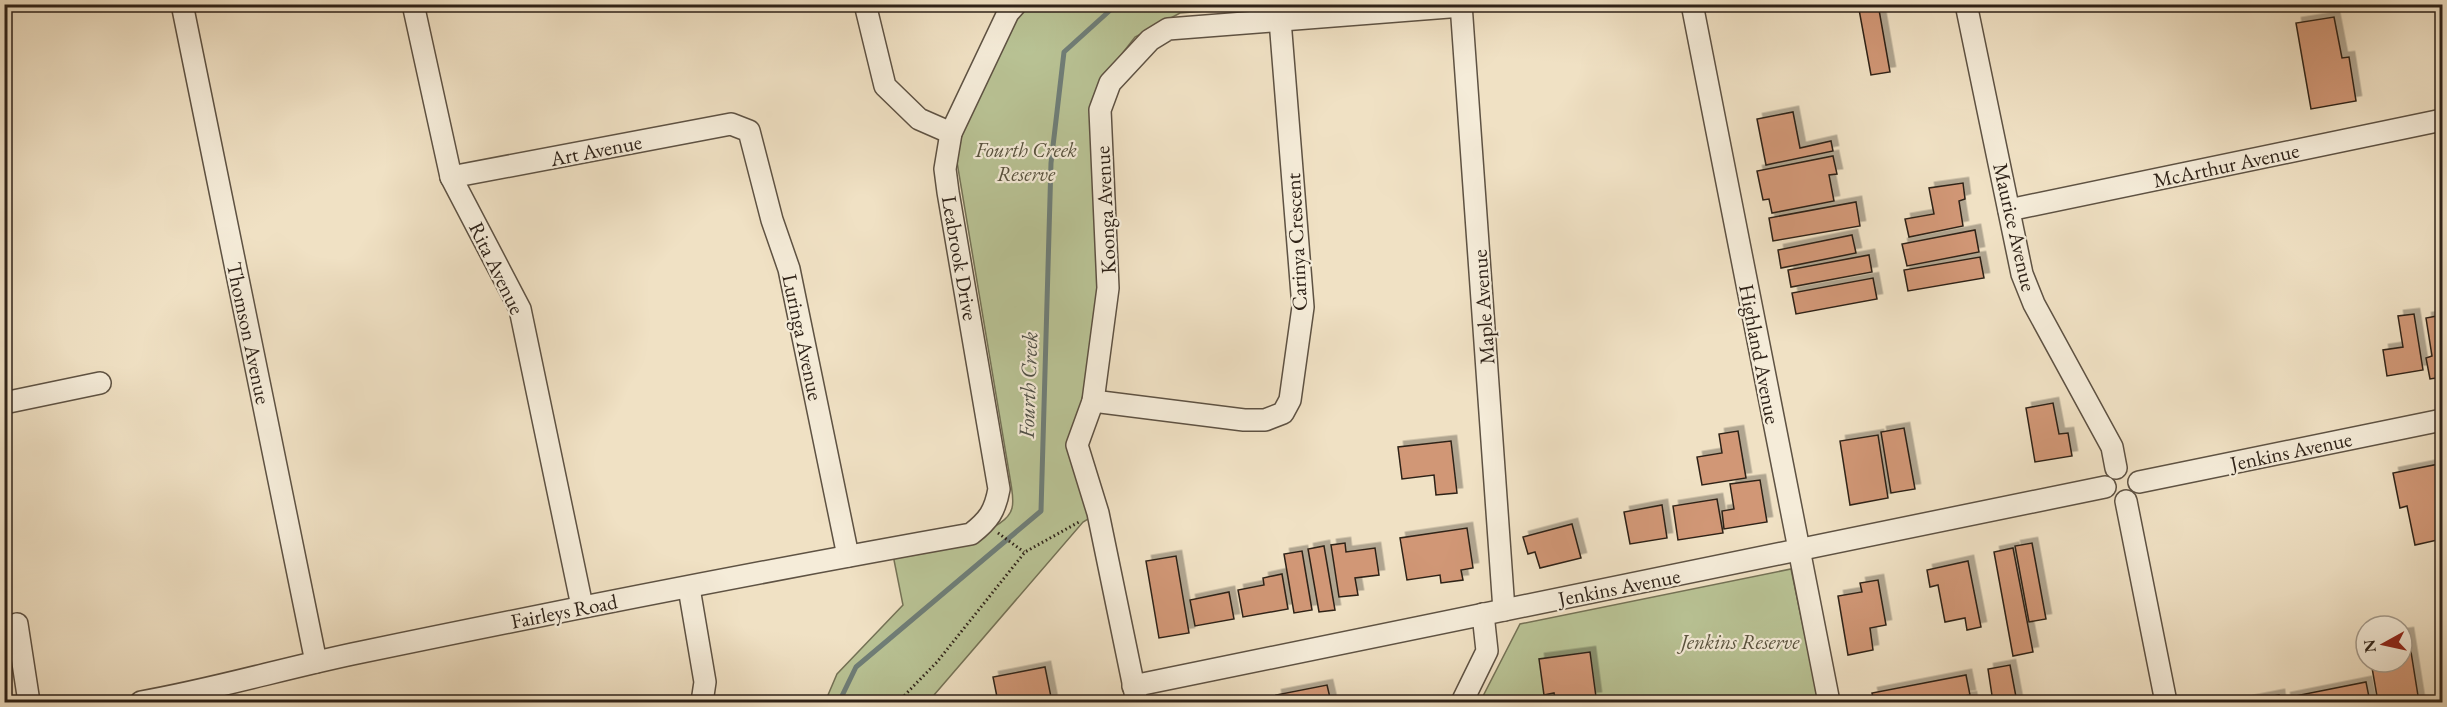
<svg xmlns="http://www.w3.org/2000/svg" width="2447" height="707" font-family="'EB Garamond',serif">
<defs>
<filter id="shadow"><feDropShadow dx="5.5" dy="-5.5" stdDeviation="0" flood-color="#0004"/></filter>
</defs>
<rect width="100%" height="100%" fill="#f0e1c4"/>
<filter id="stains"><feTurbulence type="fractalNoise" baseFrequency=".00333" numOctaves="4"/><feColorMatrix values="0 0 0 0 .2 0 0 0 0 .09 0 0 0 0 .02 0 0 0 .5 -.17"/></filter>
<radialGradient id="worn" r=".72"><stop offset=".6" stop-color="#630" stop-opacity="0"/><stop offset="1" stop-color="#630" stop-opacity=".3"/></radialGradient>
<!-- green -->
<g fill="#b9c395" stroke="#747256" stroke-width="1.5">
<path d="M 1023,4 L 1280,5 L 1180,13 L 1135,37 L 1100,82 L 1108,288 L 1078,446 L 1098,513 L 1083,522 L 928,702 L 825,702 L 837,674 L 903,605 L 892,550 C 919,545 1005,538 1012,508 C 1014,501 1012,491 1011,484 L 956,156 L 963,129 Z"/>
<polygon points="1791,569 1819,702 1480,702 1520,624"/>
</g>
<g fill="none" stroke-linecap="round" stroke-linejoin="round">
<!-- stream -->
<polyline stroke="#6f7e78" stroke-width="5" points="839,702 856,667 1041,511 1051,163 1064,52 1117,4"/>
</g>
<!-- building -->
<g fill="#d19776" stroke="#2e2218" stroke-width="1.5" filter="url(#shadow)">
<polygon points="1858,4 1878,4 1890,72 1871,75"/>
<polygon points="1908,4 1942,4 1909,10"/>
<polygon points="2334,17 2342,58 2349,57 2356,101 2311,109 2296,23"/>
<polygon points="1793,112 1800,148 1831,141 1833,151 1766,165 1757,119"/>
<polygon points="1833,156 1837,174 1829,175 1834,201 1772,213 1769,199 1763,200 1757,171"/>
<polygon points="1963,183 1965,199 1959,201 1963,226 1909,237 1905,219 1934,214 1929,188"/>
<polygon points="1856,202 1860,226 1773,241 1769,218"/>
<polygon points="1975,230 1979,252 1907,266 1902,244"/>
<polygon points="1852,235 1856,253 1781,268 1778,250"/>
<polygon points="1869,255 1872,272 1791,287 1788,270"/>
<polygon points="1980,257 1984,278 1908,291 1904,270"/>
<polygon points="1873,278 1877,299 1796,314 1792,293"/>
<polygon points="2414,314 2423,370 2387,376 2383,350 2403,347 2398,316"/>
<polygon points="2442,315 2442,377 2430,379 2426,358 2432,356 2426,318"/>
<polygon points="2053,403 2059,434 2068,433 2072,456 2035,462 2026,408"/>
<polygon points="1904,428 1915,489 1891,493 1881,432"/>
<polygon points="1738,431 1746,478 1702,485 1697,457 1722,453 1719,434"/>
<polygon points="1878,435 1888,498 1850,505 1840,441"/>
<polygon points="1451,441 1457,493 1436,495 1434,475 1402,479 1398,447"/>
<polygon points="2439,464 2442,483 2442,539 2415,545 2407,506 2400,508 2393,473"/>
<polygon points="1760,480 1767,522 1724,529 1722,511 1734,509 1730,484"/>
<polygon points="1717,499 1723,533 1678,540 1673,506"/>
<polygon points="1662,505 1667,538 1630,544 1624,512"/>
<polygon points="1572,524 1581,558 1540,568 1535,552 1528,554 1523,537"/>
<polygon points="1467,528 1473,568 1461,570 1463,580 1441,583 1440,575 1407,580 1400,538"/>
<polygon points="1345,543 1346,552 1375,548 1379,575 1355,578 1358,595 1339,597 1331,545"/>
<polygon points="2032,543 2046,619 2029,622 2015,546"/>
<polygon points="1324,546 1335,610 1319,612 1308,549"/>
<polygon points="2013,548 2033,652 2013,656 1994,552"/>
<polygon points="1302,551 1312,610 1294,613 1284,554"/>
<polygon points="1176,556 1189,633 1159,638 1146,561"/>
<polygon points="1968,561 1981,627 1967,630 1965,618 1945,622 1938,585 1930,587 1927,570"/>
<polygon points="1282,574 1288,609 1243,617 1238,590 1264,585 1263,578"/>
<polygon points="1878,580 1886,625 1870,628 1873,650 1848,655 1838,596 1862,592 1860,583"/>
<polygon points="1229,592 1234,619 1195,626 1190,600"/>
<polygon points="2408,633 2419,702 2378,702 2371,662 2402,662 2402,634"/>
<polygon points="1590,652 1596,697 1556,702 1554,693 1544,695 1539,659"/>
<polygon points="2010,665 2017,702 1993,702 1988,669"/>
<polygon points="1045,667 1052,702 998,702 993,677"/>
<polygon points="1966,675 1970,695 1930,702 1874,702 1872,693"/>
<polygon points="2366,682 2370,702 2286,702 2285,698"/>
<polygon points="1327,685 1331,702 1277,702 1276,695"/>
<polygon points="2279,695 2280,702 2249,702 2248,701"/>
<polygon points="1971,697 1972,702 1942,702"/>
</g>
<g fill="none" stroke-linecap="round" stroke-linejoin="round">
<!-- minor casing -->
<g stroke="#5e5243" stroke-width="24">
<g id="minor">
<polyline points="182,4 316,662"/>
<polyline points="413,4 451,177 520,309 582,606"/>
<polyline points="865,4 885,86 919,119 951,133"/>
<polyline points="1461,4 1504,610"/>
<polyline points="1692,4 1829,702"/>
<polyline points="1966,4 2022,274 2034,304 2112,447 2116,468"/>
<polyline points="451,177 731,124 749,131 772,220 789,269 848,556"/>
<polyline points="2009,210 2442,120"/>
<polyline points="1093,401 1244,420 1265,420 1283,413 1290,400 1303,307 1280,20"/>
<polyline points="4,403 100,383"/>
<polyline points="2139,482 2442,420"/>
<polyline points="2126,501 2166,702"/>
<polyline points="689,588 705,682 702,702"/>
<polyline points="17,624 29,702"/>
<polyline points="1133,686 2105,487"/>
<path d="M 141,702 C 216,689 288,667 362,652 C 565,610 768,570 971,534 C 989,520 995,511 999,489 L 948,192 L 945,169 L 951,133 L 1008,13 L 1016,4"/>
<polyline points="1137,702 1098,513 1077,445 1093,401 1108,288 1100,110 1110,83 1150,40 1168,29 1462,6"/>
<polyline points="1462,702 1487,651 1483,614"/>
</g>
</g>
<!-- path -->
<g stroke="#2e2218" stroke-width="3" stroke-dasharray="1.5 3" stroke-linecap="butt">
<polyline points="998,533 1024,552"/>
<polyline points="898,702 937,662 1025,552 1079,522"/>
</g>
<!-- minor -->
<use href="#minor" stroke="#f5ecd9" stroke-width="21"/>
</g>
<g text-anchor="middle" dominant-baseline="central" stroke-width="4.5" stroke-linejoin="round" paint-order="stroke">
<!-- park labels -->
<g font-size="21" font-style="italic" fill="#58523e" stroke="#f5ecd9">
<text x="1026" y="149">Fourth Creek<tspan x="1026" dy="24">Reserve</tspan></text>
<text x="1740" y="641">Jenkins Reserve</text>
</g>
<!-- street labels -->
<g font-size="21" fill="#2e2218" stroke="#f5ecd9">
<text transform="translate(596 150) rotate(-11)">Art Avenue</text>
<text transform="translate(2226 165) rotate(-12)">McArthur Avenue</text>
<text transform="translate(1105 210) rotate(-93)">Koonga Avenue</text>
<text transform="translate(2015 227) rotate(77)">Maurice Avenue</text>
<text transform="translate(1296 242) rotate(-93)">Carinya Crescent</text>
<text transform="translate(960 258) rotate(80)">Leabrook Drive</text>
<text transform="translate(497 268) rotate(64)">Rita Avenue</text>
<text transform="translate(1483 307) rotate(-94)">Maple Avenue</text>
<text transform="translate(249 333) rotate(78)">Thomson Avenue</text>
<text transform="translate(803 337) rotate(78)">Luringa Avenue</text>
<text transform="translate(1760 354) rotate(79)">Highland Avenue</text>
<text transform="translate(2291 451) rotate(-12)">Jenkins Avenue</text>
<text transform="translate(1619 587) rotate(-11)">Jenkins Avenue</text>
<text transform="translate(564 611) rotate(-11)">Fairleys Road</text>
</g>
<!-- water labels -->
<g font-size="22" font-style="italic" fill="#4f5048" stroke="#f5ecd9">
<text transform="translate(1028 385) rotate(-88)">Fourth Creek</text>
</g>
</g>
<!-- margin -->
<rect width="2447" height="707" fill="none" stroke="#f0e1c4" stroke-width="24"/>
<rect x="6" y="6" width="2435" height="695" fill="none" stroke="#2e2218" stroke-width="3"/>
<rect x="12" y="12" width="2423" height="683" fill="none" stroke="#2e2218" stroke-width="1.5"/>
<!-- north arrow -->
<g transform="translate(2384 644) rotate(262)"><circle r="28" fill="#f5ecd9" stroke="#a59b8c" stroke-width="1.5"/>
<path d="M0-4.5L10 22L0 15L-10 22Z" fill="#8f2418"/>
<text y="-9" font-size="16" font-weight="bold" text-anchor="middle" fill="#2e2218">N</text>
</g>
<rect width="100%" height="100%" filter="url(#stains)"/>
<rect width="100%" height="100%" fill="url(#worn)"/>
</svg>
